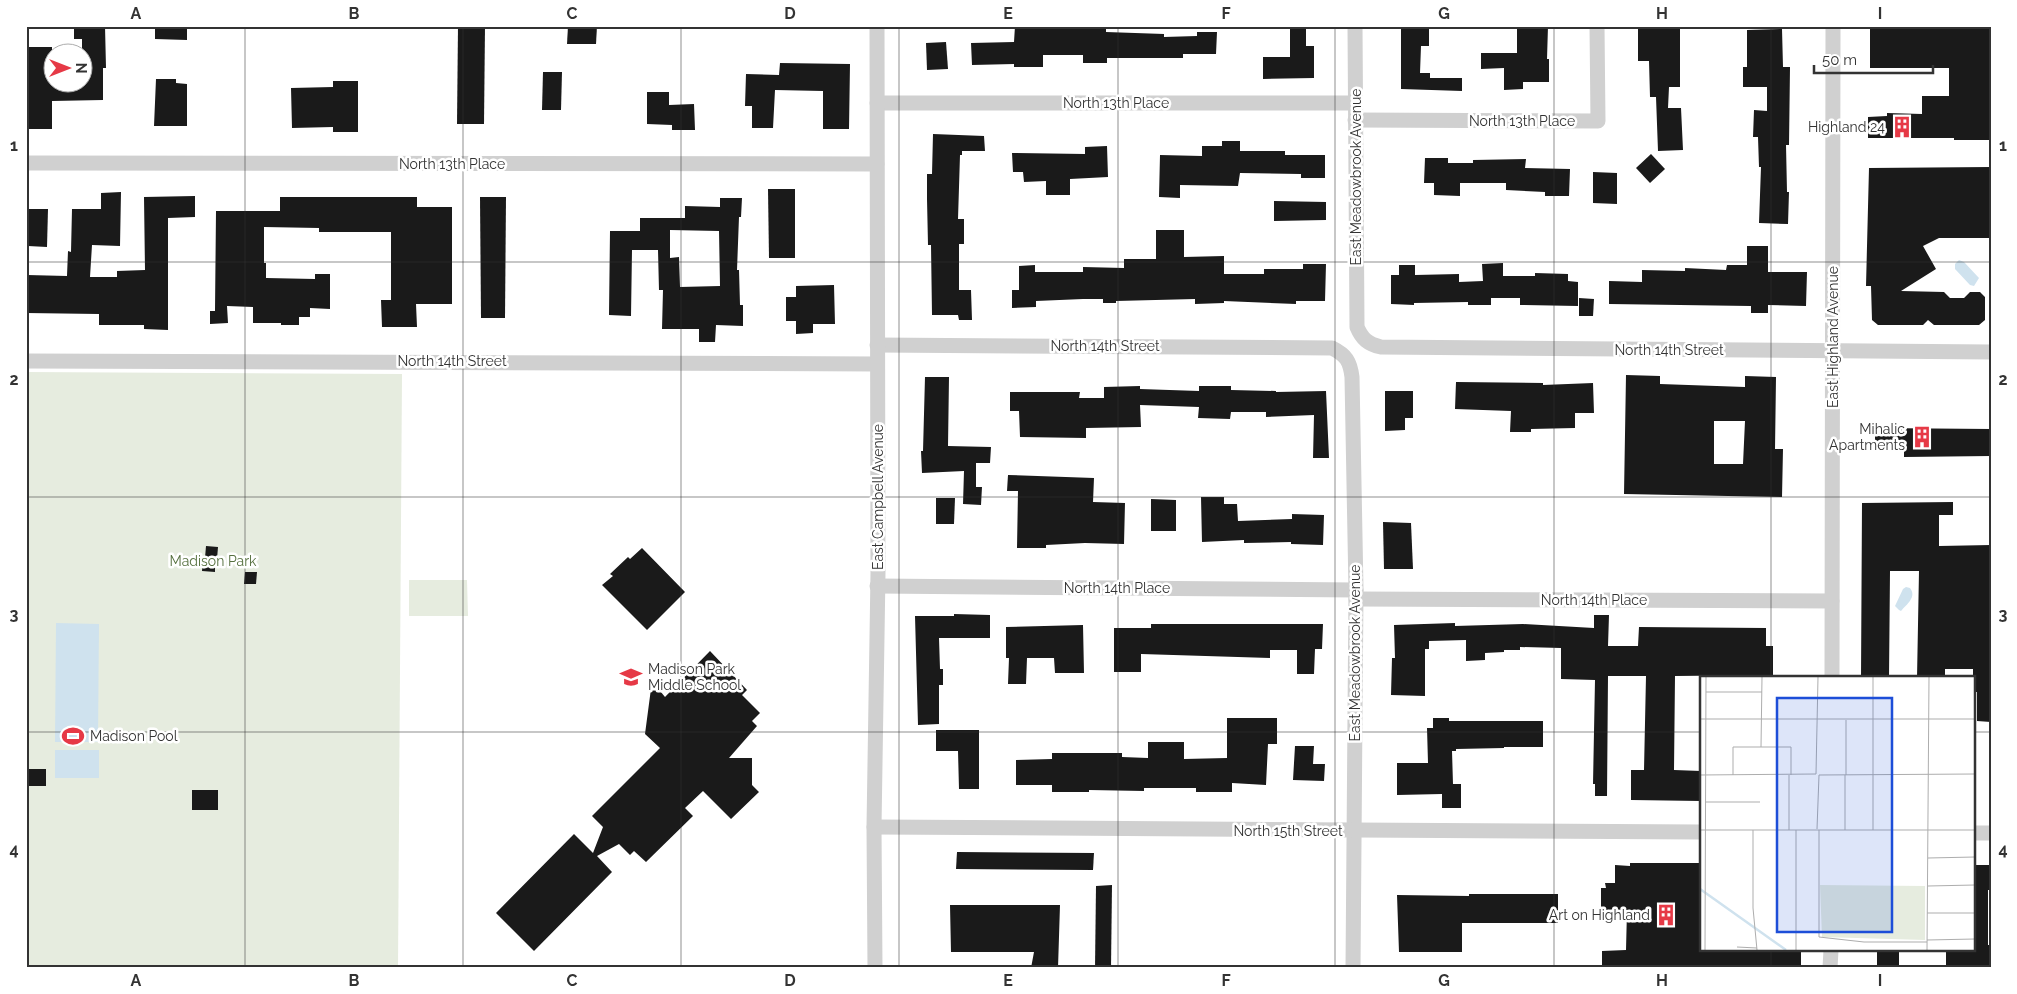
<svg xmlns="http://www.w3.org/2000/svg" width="2017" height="994" font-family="Raleway,sans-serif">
<rect width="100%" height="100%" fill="#fff"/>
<!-- green -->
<g fill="#e6ecdf">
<polygon points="26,372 402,374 398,968 26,968"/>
<polygon points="409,580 467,580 468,616 409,616"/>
</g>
<!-- water -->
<g fill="#cfe2ee">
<polygon points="1959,260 1964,262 1979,278 1974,286 1970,285 1955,269 1955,264"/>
<path d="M 1906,587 L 1910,588 C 1917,597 1907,604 1901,611 L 1899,610 L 1895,606 L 1903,589 Z"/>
<polygon points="56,623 99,624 98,742 55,742"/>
<rect x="55" y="750" width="44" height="28"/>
</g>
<!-- building -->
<g fill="#1a1a1a" fill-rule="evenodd">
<polygon points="74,26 105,26 106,68 103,68 103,100 52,101 52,129 28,129 28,47 52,47 52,82 82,82 82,39 74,39"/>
<polygon points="155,26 187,26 187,40 155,39"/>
<polygon points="458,26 485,26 484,124 457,124"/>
<polygon points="568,26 597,26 596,44 567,44"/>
<polygon points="1015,26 1106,26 1106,32 1164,34 1164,37 1197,36 1197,32 1217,32 1216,54 1183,54 1183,58 1107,58 1107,63 1083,63 1083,55 1043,55 1043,67 1014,67 1014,64 972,65 971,43 1014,42"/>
<polygon points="1290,26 1306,26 1306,46 1314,46 1314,78 1263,79 1263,57 1290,57"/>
<polygon points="1401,26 1429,26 1429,46 1421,46 1420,73 1430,73 1430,78 1462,78 1462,91 1401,89"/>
<polygon points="1517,26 1548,26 1547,59 1549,59 1549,82 1523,82 1523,89 1504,90 1504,68 1481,69 1481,53 1517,53"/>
<polygon points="1638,26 1680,26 1680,87 1669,87 1668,108 1681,108 1683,150 1658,151 1656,97 1650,97 1649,61 1638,61"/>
<polygon points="1870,26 1991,26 1991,140 1954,140 1954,138 1868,138 1868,117 1887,116 1887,113 1922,114 1922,96 1949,96 1949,68 1870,68"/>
<polygon points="1782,29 1783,67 1790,67 1789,145 1786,145 1787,192 1789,192 1788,224 1759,223 1761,167 1759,167 1758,137 1753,137 1754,110 1767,111 1767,87 1743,87 1743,67 1747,67 1747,30"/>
<polygon points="946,42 948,69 927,70 926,43"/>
<polygon points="780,63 850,64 849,129 823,129 823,91 775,90 773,128 752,128 752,106 745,106 746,74 779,75"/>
<polygon points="543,72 562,72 561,110 542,110"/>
<polygon points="156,79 176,79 176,83 187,84 187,126 154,126"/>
<polygon points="333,81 358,81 358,132 333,132 333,127 292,128 291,88 333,87"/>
<polygon points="647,92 669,92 669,105 694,104 695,130 672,130 672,125 647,124"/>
<polygon points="933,134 984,136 985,151 962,151 962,155 960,155 958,219 964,219 964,244 959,244 959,290 971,290 972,320 959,320 958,315 932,315 931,245 928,245 927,199 927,174 932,174"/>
<polygon points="1222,141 1240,141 1240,151 1285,151 1285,155 1325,155 1325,178 1301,178 1301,174 1240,173 1238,186 1180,185 1180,198 1159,197 1160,155 1202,156 1202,146 1222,146"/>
<polygon points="1107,146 1108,177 1070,179 1070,195 1046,195 1046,181 1024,182 1023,172 1013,172 1012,153 1085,154 1085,147"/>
<polygon points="1651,154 1665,169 1650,183 1636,168"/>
<polygon points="1425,158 1448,158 1448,163 1473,163 1473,160 1526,159 1525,168 1570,169 1569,196 1545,196 1545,192 1506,190 1506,183 1460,183 1460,196 1434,195 1434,183 1424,183"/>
<polygon points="1991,167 1990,238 1939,238 1923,246 1936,269 1901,291 1944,292 1950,298 1964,298 1970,292 1980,292 1985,297 1985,320 1979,325 1934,325 1928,320 1923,325 1878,325 1872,320 1871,286 1866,286 1869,168"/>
<polygon points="1593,172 1617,173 1617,204 1593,203"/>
<polygon points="768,189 795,189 795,258 769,258"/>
<polygon points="121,192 120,246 92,245 90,277 117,277 117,271 145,270 144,197 195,196 195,217 168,218 168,330 144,329 144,325 99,325 99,314 26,313 27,275 67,276 68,251 71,252 72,209 101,209 101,193"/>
<polygon points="280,197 417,197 417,207 452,207 452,304 416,304 417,327 382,327 381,300 391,300 391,232 319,232 319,228 264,227 264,263 266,263 266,278 315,279 315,274 330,274 330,309 310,308 310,317 299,317 299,325 281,325 281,323 253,323 253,307 227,306 228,323 210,324 210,311 215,311 216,211 280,211"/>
<polygon points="480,197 506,197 505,318 481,318"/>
<path d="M 720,198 L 742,198 L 741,217 L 739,217 L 737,270 L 739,270 L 740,305 L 743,305 L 743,326 L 716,325 L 715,342 L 699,342 L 699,329 L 662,329 L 663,290 L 659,290 L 658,250 L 632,250 L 631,316 L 609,315 L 610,231 L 640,231 L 640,218 L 685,218 L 685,206 L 720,207 ZM 670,230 L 719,231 L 720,286 L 680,287 L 679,257 L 670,258 Z"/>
<polygon points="1274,201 1326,202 1326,220 1274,221"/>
<polygon points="29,209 48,209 47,247 28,246"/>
<polygon points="1156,230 1184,230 1184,257 1224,256 1224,274 1264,274 1264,269 1303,269 1303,264 1326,264 1325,301 1296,301 1296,304 1224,301 1224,303 1195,304 1195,299 1116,301 1116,303 1103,303 1103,299 1083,299 1036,301 1036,307 1012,308 1012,290 1019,290 1019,266 1035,265 1035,272 1083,272 1083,267 1124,268 1124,259 1156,259"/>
<polygon points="1747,246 1768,246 1768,272 1807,272 1806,306 1768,305 1768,313 1751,313 1751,306 1609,304 1609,281 1642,282 1642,270 1685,271 1685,268 1726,270 1727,265 1747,265"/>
<polygon points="1503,263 1503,276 1535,276 1535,273 1568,274 1568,281 1578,282 1578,306 1520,305 1520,298 1491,298 1491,305 1468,305 1468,302 1414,303 1414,305 1391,304 1391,275 1399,275 1399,265 1415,265 1415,275 1459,274 1459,282 1483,281 1482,264"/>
<polygon points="834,285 835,324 813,324 813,333 796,334 796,321 786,321 786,297 796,297 796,286"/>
<polygon points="1579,298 1594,299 1593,316 1579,316"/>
<path d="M 1626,375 L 1660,376 L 1660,384 L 1745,387 L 1745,376 L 1776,377 L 1775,449 L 1783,449 L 1782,497 L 1624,494 ZM 1714,421 L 1745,421 L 1743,464 L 1714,464 Z"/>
<polygon points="925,377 949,377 948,446 991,447 990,463 976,463 976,487 982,487 981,505 963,504 964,471 922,473 921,451 923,451"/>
<polygon points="1456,382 1543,383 1543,385 1593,383 1594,413 1575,413 1575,428 1531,429 1531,432 1510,432 1511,411 1455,409"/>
<polygon points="1140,386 1140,389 1199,391 1199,386 1231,386 1231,390 1276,391 1276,392 1326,391 1329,458 1313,458 1314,415 1266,417 1266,412 1231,412 1230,419 1198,418 1199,407 1140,405 1141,427 1086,428 1086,438 1020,437 1019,411 1010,411 1010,392 1080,392 1079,398 1104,398 1104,387"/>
<polygon points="1385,391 1413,391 1413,418 1405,418 1405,430 1385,431"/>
<polygon points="1875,428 1991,429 1991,456 1904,457 1904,449 1887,450 1887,445 1875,445"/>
<polygon points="1008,475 1094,478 1093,502 1125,503 1124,544 1085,543 1046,545 1046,548 1017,548 1018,491 1007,491"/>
<polygon points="1201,497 1224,497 1224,504 1237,504 1238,521 1292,519 1292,514 1324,515 1323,545 1291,544 1291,542 1244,543 1244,540 1202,542"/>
<polygon points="936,498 955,498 954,524 936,524"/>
<polygon points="1151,499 1176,500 1176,531 1151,531"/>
<polygon points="1953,502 1953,515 1939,515 1939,546 1991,545 1991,722 1977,721 1977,692 1973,692 1973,669 1945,669 1945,678 1917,678 1919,571 1890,571 1889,678 1861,678 1862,503"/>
<polygon points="1383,522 1411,523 1413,569 1384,569"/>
<polygon points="206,546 218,547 217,559 205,558"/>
<polygon points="642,548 685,592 647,630 602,585 613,576 610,574 628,557 630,559"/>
<polygon points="203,559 215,560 215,572 202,571"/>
<polygon points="245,572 257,572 256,584 244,584"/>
<polygon points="954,614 990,615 990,638 939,638 940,669 943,669 943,685 939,685 939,724 918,725 915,616 954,616"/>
<polygon points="1594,615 1609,615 1608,646 1638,646 1639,627 1766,628 1766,646 1773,646 1773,675 1675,676 1674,770 1701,771 1701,801 1631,800 1631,770 1644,770 1646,676 1608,676 1607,796 1595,796 1595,784 1593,784 1595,680 1561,679 1561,648 1520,647 1520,650 1504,650 1504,652 1485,653 1485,660 1466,661 1466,640 1429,641 1429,649 1425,649 1425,696 1391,695 1392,658 1395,658 1394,625 1455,623 1455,626 1523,624 1594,628"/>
<polygon points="1151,624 1323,624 1322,649 1315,649 1314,674 1297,674 1297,650 1270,650 1270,658 1141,654 1141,672 1114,672 1114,628 1151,628"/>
<polygon points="1083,625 1084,673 1055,673 1054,658 1027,658 1026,684 1008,684 1009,658 1006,658 1006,627"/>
<polygon points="710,651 747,690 742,695 760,713 752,721 757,726 729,758 752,758 752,785 759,792 731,819 703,791 685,808 693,816 646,862 634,851 630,855 619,844 597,856 612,872 534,951 496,913 574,834 593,853 603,827 592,816 660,748 645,734 652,681 665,697"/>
<polygon points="1227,718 1277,718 1277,744 1268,744 1266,785 1232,783 1232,792 1196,792 1196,788 1144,788 1144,791 1089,790 1089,792 1052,792 1052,785 1016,785 1016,760 1052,759 1052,753 1122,753 1122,757 1148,758 1148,742 1184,742 1184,759 1227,758"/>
<polygon points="1433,718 1449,718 1449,721 1543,721 1543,747 1504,747 1504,748 1456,749 1456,751 1452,751 1453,784 1461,784 1461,808 1442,808 1442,794 1397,795 1397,763 1428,763 1427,728 1433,728"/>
<polygon points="936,730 979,730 979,789 959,789 958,751 936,751"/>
<polygon points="1295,746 1314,746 1313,764 1325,764 1324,781 1293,780"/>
<rect x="28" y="769" width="18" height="17"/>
<rect x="192" y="790" width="26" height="20"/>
<polygon points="957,852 1094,853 1093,870 956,869"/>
<polygon points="1630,863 1701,863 1701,950 1801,950 1801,968 1602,968 1602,951 1626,950 1627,910 1601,910 1601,888 1606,888 1605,883 1615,883 1615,865 1630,866"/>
<polygon points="1973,865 1991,865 1991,890 1988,890 1988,945 1991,945 1991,968 1946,968 1946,950 1973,950"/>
<polygon points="1112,885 1111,968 1095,968 1096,886"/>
<polygon points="1469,894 1558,894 1558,923 1462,923 1462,952 1399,952 1397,895 1469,896"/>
<polygon points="950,905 1060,905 1058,968 1031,968 1034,952 951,952"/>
<rect x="1877" y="950" width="22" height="18"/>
</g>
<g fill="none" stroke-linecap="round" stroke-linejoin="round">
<!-- minor -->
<g stroke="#d0d0d0" stroke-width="15">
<path d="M 1355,26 L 1357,327 C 1362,339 1368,344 1381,347 L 1991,352"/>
<polyline points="877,103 1355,103"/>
<polyline points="1355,120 1598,121 1597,26"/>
<polyline points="26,163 877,164"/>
<path d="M 877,345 L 1332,348 C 1346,355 1350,361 1352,377 L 1356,590 L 1353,968"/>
<polyline points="26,361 877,364"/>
<polyline points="877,586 1356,590"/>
<polyline points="1356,599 1832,601"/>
<polyline points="1832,678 1833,26"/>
<polyline points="874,827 1701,832"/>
<polyline points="1973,833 1991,833"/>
<polyline points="875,968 874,827 878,573 877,26"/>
<polyline points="1830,968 1831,950"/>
</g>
</g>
<!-- grid -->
<path fill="none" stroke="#333" stroke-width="1" stroke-opacity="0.55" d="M 245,26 L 245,968M 463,26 L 463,968M 681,26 L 681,968M 899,26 L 899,968M 1118,26 L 1118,968M 1335,26 L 1335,968M 1554,26 L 1554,968M 1771,26 L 1771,678M 26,262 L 1991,262M 26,497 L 1991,497M 26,732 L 1701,732M 1973,732 L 1991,732M 1771,950 L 1771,968"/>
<!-- icons -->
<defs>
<g id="building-bare" transform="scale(1.725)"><path d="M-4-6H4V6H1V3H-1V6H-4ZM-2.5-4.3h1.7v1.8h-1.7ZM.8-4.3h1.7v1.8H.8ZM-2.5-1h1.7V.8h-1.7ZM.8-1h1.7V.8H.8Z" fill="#e63946" stroke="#fff" stroke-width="2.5" paint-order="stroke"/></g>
<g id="school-bare" transform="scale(1.725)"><path d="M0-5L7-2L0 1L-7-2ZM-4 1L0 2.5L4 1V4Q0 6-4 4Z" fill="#e63946" stroke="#fff" stroke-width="2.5" paint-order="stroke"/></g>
<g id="stadium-bare" transform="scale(1.725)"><path d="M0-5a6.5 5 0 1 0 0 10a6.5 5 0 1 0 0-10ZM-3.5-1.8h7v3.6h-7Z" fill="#e63946" stroke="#fff" stroke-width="2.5" paint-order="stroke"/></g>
</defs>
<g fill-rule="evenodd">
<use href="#building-bare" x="1902" y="127"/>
<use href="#building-bare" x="1922" y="437"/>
<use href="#school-bare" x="631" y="677"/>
<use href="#stadium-bare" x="73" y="736"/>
<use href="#building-bare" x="1666" y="915"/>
</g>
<g text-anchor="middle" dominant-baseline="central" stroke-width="5" stroke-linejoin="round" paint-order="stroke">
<!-- street labels -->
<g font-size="14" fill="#333" stroke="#fff">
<text x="1116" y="103">North 13th Place</text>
<text x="1522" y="121">North 13th Place</text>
<text x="452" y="164">North 13th Place</text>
<text transform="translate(1356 177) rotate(-90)">East Meadowbrook Avenue</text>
<text transform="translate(1833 337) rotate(-90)">East Highland Avenue</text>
<text x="1105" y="346">North 14th Street</text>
<text x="1669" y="350">North 14th Street</text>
<text x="452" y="361">North 14th Street</text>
<text transform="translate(878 497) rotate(-90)">East Campbell Avenue</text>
<text x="1117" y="588">North 14th Place</text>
<text x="1594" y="600">North 14th Place</text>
<text transform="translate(1355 653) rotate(-90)">East Meadowbrook Avenue</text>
<text x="1288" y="831">North 15th Street</text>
</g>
<!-- poi labels -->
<g font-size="14" fill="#333" stroke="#fff" text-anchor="end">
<text x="1885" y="127">Highland 24</text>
<text x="1905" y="429">Mihalic<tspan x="1905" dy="16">Apartments</tspan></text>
<text x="648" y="669" text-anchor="start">Madison Park<tspan x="648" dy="16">Middle School</tspan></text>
<text x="90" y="736" text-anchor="start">Madison Pool</text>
<text x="1650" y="915">Art on Highland</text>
</g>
<!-- park labels -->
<g font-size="14" fill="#56703f" stroke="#fff">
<text x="213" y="561">Madison Park</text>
</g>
</g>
<!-- overview -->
<g transform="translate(1700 676)">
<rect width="275" height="275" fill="#fff"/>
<path d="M 120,209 L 225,210 L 225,264 L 122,261 Z" fill="#e6ecdf"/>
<path fill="none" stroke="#cfe2ee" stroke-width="2.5" d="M 0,213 L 86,274"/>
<path fill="none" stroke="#adadad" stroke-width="1" d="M 6,16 L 62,16M 0,43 L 228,43M 228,43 L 275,43M 61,71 L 62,1M 0,99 L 116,98 L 118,1M 33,99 L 33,71 L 91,71 L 91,99M 146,99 L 146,44M 5,126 L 60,126M 117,153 L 119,99 L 275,98M 0,154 L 275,154M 53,154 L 53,232 L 57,274M 89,154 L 89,99M 119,154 L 119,261 L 164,266 L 227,266M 145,154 L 145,99M 173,154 L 173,1M 228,182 L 275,181M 228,210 L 275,209M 227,237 L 275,237M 227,264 L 275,263M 37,271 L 57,272M 5,274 L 6,1M 96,274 L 96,154M 227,274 L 229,1"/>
<path fill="#1d4ed8" fill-opacity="0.15" stroke="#1d4ed8" stroke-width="2.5" d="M 77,22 L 192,22 L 192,256 L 77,256 Z"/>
<rect width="275" height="275" fill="none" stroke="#333" stroke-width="2.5"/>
</g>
<!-- border -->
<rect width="2017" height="994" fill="none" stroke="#ffffff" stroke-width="55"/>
<!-- north arrow -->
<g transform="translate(68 68) rotate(90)"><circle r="24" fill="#ffffff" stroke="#adadad"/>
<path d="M0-4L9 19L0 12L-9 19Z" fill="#e63946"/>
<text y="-8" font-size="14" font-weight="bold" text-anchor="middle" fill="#333333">N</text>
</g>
<!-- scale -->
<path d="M1814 65v8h119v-8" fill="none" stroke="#333333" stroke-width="2.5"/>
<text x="1822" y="65" font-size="15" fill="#333333" stroke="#ffffff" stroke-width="4" paint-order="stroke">50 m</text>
<rect x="28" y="28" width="1962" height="938" fill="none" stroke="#333" stroke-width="2"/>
<g font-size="16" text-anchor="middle" font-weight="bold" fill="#333">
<text x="136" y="19">A</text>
<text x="354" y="19">B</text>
<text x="572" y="19">C</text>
<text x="790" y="19">D</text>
<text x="1008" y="19">E</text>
<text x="1226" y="19">F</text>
<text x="1444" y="19">G</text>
<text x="1662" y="19">H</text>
<text x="1880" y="19">I</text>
<text x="14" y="151">1</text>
<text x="2003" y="151">1</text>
<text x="14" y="385">2</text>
<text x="2003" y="385">2</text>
<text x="14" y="620">3</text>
<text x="2003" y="620">3</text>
<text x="14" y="855">4</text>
<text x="2003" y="855">4</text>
<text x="136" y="986">A</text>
<text x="354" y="986">B</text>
<text x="572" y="986">C</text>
<text x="790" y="986">D</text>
<text x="1008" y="986">E</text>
<text x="1226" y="986">F</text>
<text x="1444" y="986">G</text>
<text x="1662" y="986">H</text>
<text x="1880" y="986">I</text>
</g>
</svg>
